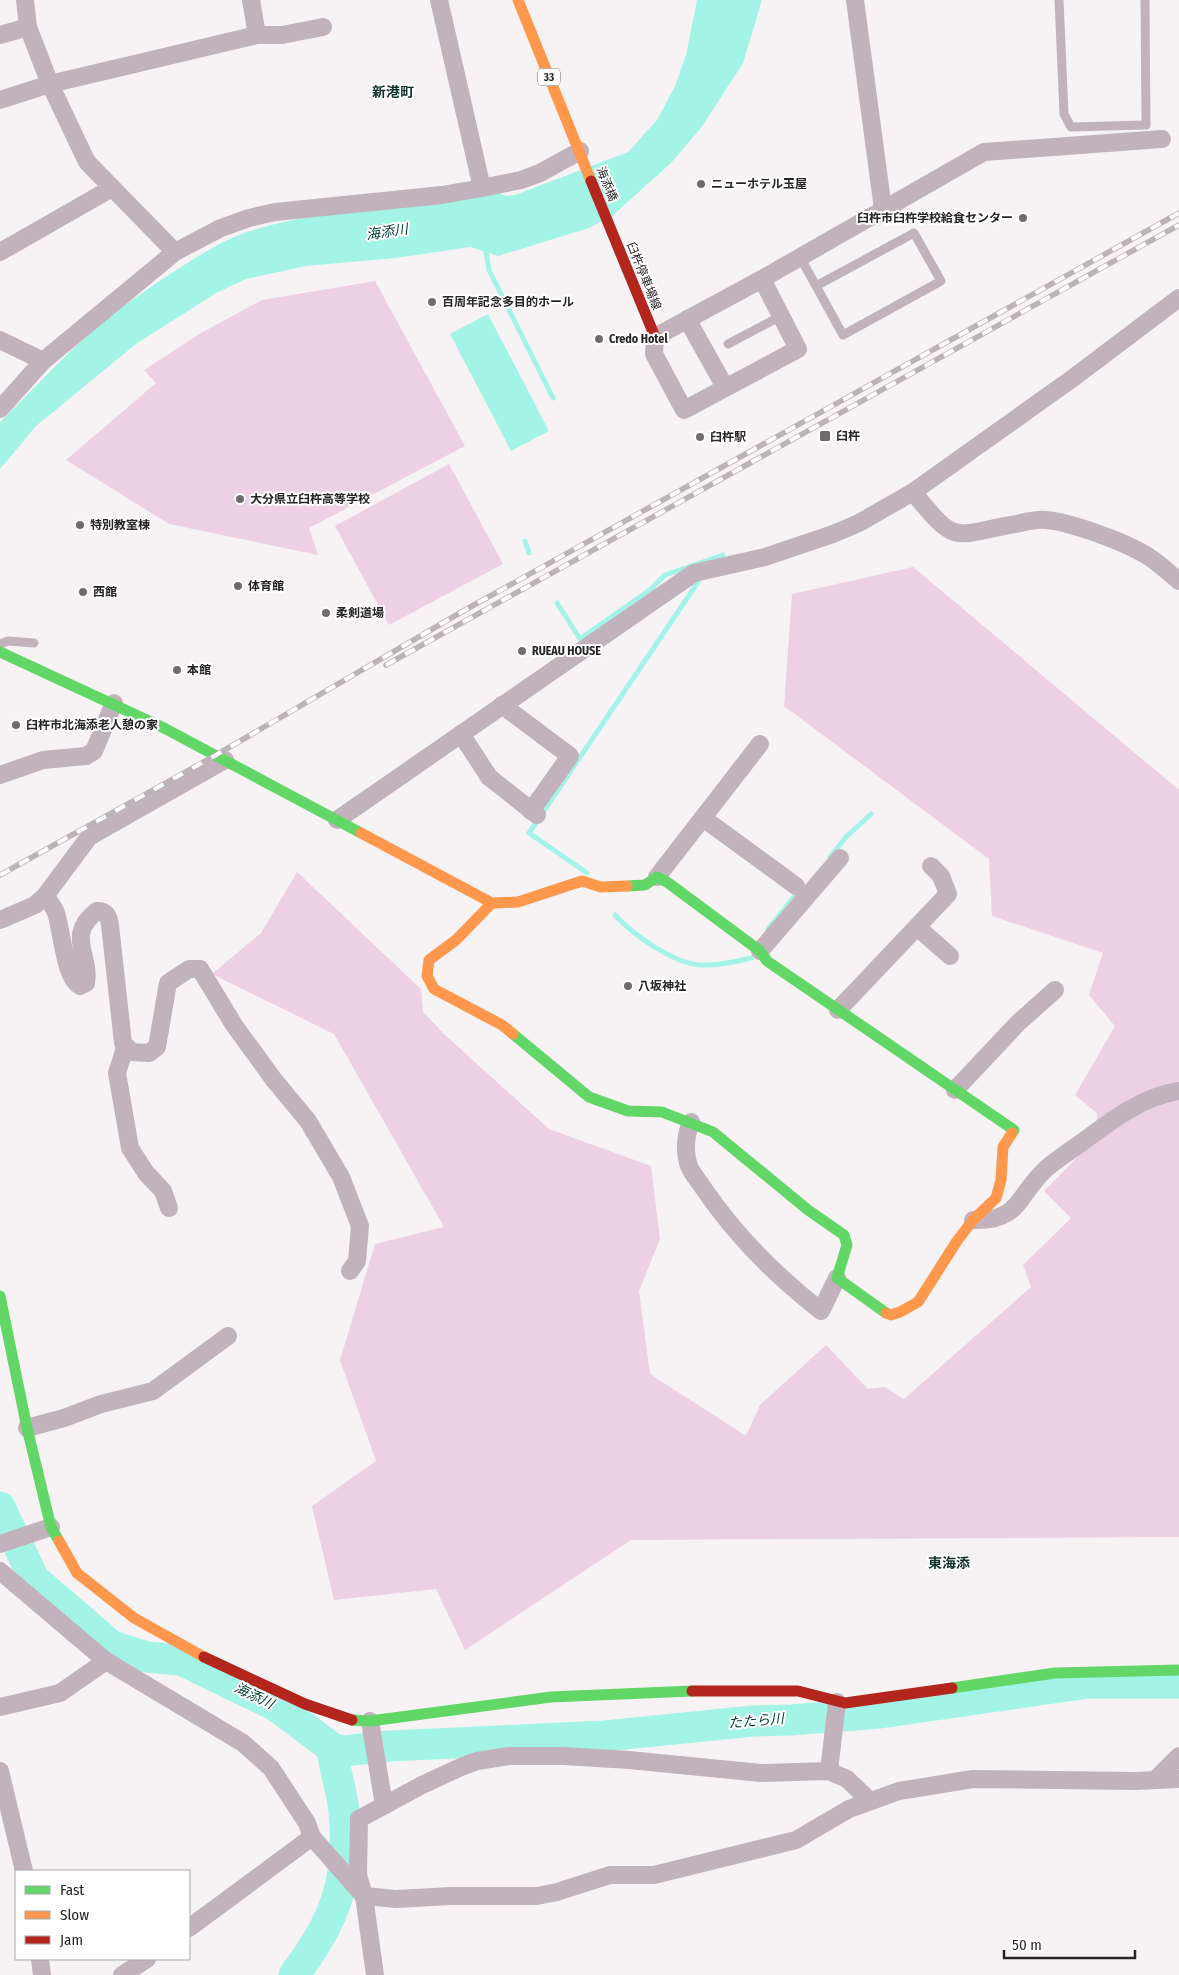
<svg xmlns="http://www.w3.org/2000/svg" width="1179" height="1975" font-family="'Fira Sans Condensed','Noto Sans JP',sans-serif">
<rect width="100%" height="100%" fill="#f7f3f5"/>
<!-- green -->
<g fill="#edd0e2">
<polygon points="375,281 465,446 309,528 318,555 169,524 66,460 156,383 144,370 201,333 262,300"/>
<polygon points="449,464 503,564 389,625 335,526"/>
<polygon points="913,567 1179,790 1179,1537 631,1540 465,1650 436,1589 334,1600 312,1506 376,1461 340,1360 375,1244 444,1227 334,1034 212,974 261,933 297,872 421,989 423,1012 445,1035 549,1129 651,1166 660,1239 639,1291 650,1374 746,1436 760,1405 826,1345 868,1389 885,1387 904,1399 1031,1287 1023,1265 1071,1218 1044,1191 1096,1138 1097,1113 1075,1095 1115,1026 1089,995 1103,953 992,916 989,859 784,706 792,594"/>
</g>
<!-- water -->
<g fill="#a3f4e6">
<path d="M 697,0 L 762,0 L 743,63 L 701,128 L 671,163 L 612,216 L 589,228 L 498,256 L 470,247 L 396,258 L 306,266 L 246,279 L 216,293 L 136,344 L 36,426 L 0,469 L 0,422 C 33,390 68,351 103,322 C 128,302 154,284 181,267 C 201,254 222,241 244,233 C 326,205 415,211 499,193 L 506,196 L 515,195 L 628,152 L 657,120 L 675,86 L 686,55 Z"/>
<polygon points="488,314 549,431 511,451 450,334"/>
</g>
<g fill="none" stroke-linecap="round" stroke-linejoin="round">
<!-- stream -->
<g stroke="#a3f4e6" stroke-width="5">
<polyline points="485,245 489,270 553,398"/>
<polyline points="525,541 529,553"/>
<polyline points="557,603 580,639 651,589 665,575 723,555"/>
<polyline points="830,857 846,837 871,814"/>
<polyline points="587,873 529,833 698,582"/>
<path d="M 615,915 C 632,934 674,964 701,965 C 718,966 735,962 751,958"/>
<polyline points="768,929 799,891"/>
</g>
<!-- river -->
<g stroke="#a3f4e6" stroke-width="31">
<polyline points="0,1507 34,1579 112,1646 147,1657 181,1660 276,1706 332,1748 343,1751 389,1746 605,1736 753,1721 791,1720 880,1713 1088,1683 1179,1683"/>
<path d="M 294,1975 C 334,1923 351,1879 344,1812 C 342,1790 334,1770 332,1748"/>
</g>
<!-- lane -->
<g stroke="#c2b2bc" stroke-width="9">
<polyline points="1059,0 1064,114 1071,127 1146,125 1145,0"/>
<polyline points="800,257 843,335 941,281 914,233 816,286"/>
<polyline points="728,344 781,316"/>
<polyline points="0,644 8,641 34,643"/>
</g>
<!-- street -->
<g stroke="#c2b2bc" stroke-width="18">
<polyline points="25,0 28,27 50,84 87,162 175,252"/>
<polyline points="439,0 482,188"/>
<polyline points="855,0 883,209"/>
<polyline points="0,35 28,27"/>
<polyline points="257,35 282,35 323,27"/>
<polyline points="0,100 50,84 257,35 251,0"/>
<polyline points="0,252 112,188"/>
<polyline points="762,279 984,152 1162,139"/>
<polygon points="762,279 798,349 684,410 654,354 655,337"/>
<polyline points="687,319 725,387"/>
<polyline points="0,340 43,361"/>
<polyline points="0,409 43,361 175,252 221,228 249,218 275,212 442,195 482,188 521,180 540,173 580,151"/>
<path d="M 913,492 C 958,547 951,535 1016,524 C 1025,522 1036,519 1046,520 C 1071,522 1128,543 1149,557 C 1160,564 1169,573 1179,581"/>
<polyline points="502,705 570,756 531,811"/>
<polyline points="461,734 489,777 537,815"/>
<polyline points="0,775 43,760 86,756 94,751 114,703"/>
<polyline points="703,818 796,886"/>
<polyline points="337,820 694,573 765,557 833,534 859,523 913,492 1073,378 1179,298"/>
<polyline points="657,877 760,744"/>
<path d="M 45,896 C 49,901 54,907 56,913 C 62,930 64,977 80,986 L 86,983 C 91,955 65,935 97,911 C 106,910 109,917 110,925 L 123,1043 L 132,1052 L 149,1053 L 157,1047 L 168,983 L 189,969 L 200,969 L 234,1025 L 274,1080 L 308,1121 L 341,1177 L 360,1226 L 357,1261 L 350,1271"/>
<polyline points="0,920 35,905 45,896 89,837 225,760"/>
<polyline points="917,927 950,956"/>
<polyline points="760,951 840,858"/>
<polyline points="838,1010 948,894 941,876 931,866"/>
<polyline points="125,1048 117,1073 130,1148 146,1173 163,1191 169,1208"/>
<polyline points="955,1090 1018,1023 1055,990"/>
<path d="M 691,1122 C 686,1135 684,1149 688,1163 C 690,1172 699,1181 704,1189 C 736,1236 776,1276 821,1311 L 837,1278"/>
<path d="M 973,1220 C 1021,1222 1018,1193 1047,1168 C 1057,1159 1070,1151 1081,1143 C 1111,1121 1141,1097 1179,1091"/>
<polyline points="27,1428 64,1418 101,1404 153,1391 228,1336"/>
<polyline points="0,1544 51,1527"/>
<polyline points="0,1571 106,1661 243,1743 271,1768 307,1823 312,1837 364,1896 396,1899 451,1896 537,1896 557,1892 610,1875 654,1875 796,1840 849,1809 899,1791 973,1779 1135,1781 1179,1779"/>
<polyline points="0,1707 60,1693 106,1661"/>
<polyline points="370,1721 384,1805"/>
<polyline points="0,1771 24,1871"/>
<polyline points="829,1771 837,1702"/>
<polyline points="1155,1780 1179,1756"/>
<polyline points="189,1928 312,1837"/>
<polyline points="40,1959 42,1975"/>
<polyline points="122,1975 147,1959"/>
<polyline points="375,1975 364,1896 358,1875 359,1819 422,1785 461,1767 477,1761 509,1756 564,1756 629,1760 761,1773 829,1771 847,1779 870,1801"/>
</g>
<!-- fast -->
<g stroke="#63d668" stroke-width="11">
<polyline points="0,652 164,728 361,833"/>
<polyline points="627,886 645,885 657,877 667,882 760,951 767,961 1014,1130 1012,1133"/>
<polyline points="513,1034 589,1097 628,1111 662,1112 713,1132 808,1210 844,1235 847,1245 837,1278 886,1313"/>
<polyline points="0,1296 27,1428 51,1527 59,1541"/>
<polyline points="952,1688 1055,1673 1179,1670"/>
<polyline points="352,1720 370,1721 551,1697 692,1691"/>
</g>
<!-- slow -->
<g stroke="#ff974d" stroke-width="11">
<polyline points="518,0 591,181"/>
<polyline points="361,833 492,903 518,902 582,881 601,887 627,886"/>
<polyline points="492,903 456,940 429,960 427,976 434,989 502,1025 513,1034"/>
<polyline points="886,1313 891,1315 900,1312 918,1302 957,1241 973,1220 996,1198 1001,1180 1003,1147 1012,1133"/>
<polyline points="59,1541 77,1573 134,1618 204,1657"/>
</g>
<!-- jam -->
<g stroke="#b3261e" stroke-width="11">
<polyline points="591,181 655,337"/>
<polyline points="204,1657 305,1704 352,1720"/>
<polyline points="692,1691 798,1691 845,1703 952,1688"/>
</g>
<!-- rail casing -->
<g stroke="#bcb3b9" stroke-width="5.5">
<g id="rail">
<polyline points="386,665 1179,225"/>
<polyline points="0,875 216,755 465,610 1179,213"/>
</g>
</g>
<!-- rail -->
<use href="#rail" stroke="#fff" stroke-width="4" stroke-dasharray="11" stroke-linecap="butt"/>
</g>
<!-- markers -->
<g fill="#706c6e" stroke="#fff" stroke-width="2">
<circle cx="701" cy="184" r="5"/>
<circle cx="1023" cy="218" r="5"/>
<circle cx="432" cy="302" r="5"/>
<circle cx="599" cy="339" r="5"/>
<rect x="819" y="430" width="12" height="12" rx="2.5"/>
<circle cx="700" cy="437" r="5"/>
<circle cx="240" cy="499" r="5"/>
<circle cx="80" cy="525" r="5"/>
<circle cx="238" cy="586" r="5"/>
<circle cx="83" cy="592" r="5"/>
<circle cx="326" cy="613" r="5"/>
<circle cx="522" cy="651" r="5"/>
<circle cx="177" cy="670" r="5"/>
<circle cx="16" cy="725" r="5"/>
<circle cx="628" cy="986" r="5"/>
</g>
<g text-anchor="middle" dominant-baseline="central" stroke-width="4" stroke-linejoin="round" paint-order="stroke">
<!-- shield labels -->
<rect fill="#fff" stroke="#686667" stroke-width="1" x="538" y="68.5" width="22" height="17" rx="4"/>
<g font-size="11" font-weight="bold" fill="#272426">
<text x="549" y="77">33</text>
</g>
<!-- street labels -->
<g font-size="12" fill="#272426" stroke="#fff">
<text transform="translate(607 184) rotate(68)">海添橋</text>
<text transform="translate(644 276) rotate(68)">臼杵停車場線</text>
</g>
<!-- poi labels -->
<g font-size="12" font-weight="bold" fill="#272426" stroke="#fff" text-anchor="start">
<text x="711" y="184">ニューホテル玉屋</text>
<text x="1013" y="218" text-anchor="end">臼杵市臼杵学校給食センター</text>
<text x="442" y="302">百周年記念多目的ホール</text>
<text x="609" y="339">Credo Hotel</text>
<text x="836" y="436">臼杵</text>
<text x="710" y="437">臼杵駅</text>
<text x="250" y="499">大分県立臼杵高等学校</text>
<text x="90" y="525">特別教室棟</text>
<text x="248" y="586">体育館</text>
<text x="93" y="592">西館</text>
<text x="336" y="613">柔剣道場</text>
<text x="532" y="651">RUEAU HOUSE</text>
<text x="187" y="670">本館</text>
<text x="26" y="725">臼杵市北海添老人憩の家</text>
<text x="638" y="986">八坂神社</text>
</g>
<!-- neighbourhood labels -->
<g font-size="14" font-weight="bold" fill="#10312b" stroke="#fff">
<text x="393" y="92">新港町</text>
<text x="949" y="1563">東海添</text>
</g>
<!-- water labels -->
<g font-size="14" font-style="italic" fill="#003a32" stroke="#fff">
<text transform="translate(387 232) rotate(-8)">海添川</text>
<text transform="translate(254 1696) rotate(26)">海添川</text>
<text transform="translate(756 1721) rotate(-5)">たたら川</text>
</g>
</g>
<!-- legend -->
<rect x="15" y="1870" width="175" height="90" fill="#ffffff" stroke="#a9a7a8"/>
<rect x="25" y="1886" width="25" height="8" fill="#63d668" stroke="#a9a7a8"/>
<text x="60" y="1895" font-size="15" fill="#272426">Fast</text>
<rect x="25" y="1911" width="25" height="8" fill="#ff974d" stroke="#a9a7a8"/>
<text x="60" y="1920" font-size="15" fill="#272426">Slow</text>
<rect x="25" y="1936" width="25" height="8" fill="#b3261e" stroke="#a9a7a8"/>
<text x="60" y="1945" font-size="15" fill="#272426">Jam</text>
<!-- scale -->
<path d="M1004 1950v8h131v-8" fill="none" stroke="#272426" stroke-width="2.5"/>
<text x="1012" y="1950" font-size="15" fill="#272426" stroke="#ffffff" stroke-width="4" paint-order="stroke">50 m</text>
</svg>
